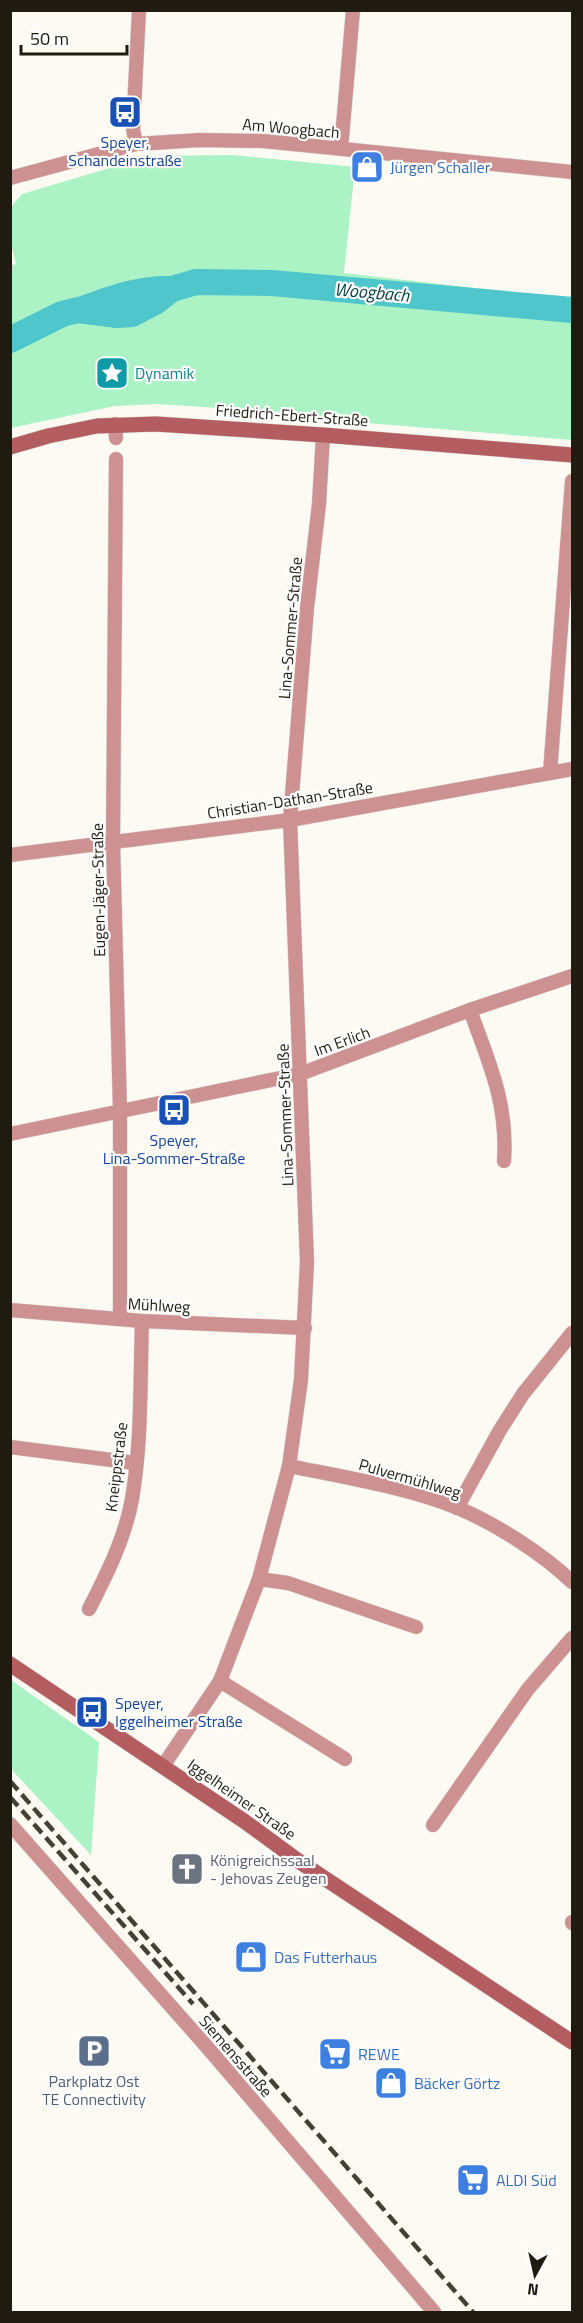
<svg xmlns="http://www.w3.org/2000/svg" width="583" height="2323" font-family="'Titillium Web',sans-serif">
<rect width="100%" height="100%" fill="#fdfaf4"/>
<!-- green -->
<g fill="#abf2c4">
<polygon points="233,155 355,167 344,273 519,293 572,297 572,440 331,420 295,413 158,404 115,406 11,428 10,266 16,264 11,245 11,207 22,194 150,156"/>
<polygon points="11,1680 99,1742 91,1855 11,1769"/>
</g>
<g fill="none" stroke-linecap="round" stroke-linejoin="round">
<!-- river -->
<g stroke="#4fc5cc" stroke-width="26">
<path d="M 83,309 C 113,298 140,288 172,289"/>
<polyline points="10,340 62,314 78,310 117,315 132,314 155,302 172,289 196,282 272,283 572,310"/>
</g>
<!-- minor casing -->
<g stroke="#dad6d0" stroke-width="15">
<g id="minor">
<polyline points="136,144 133,129 139,10"/>
<polyline points="341,149 353,10"/>
<polyline points="10,178 136,144 200,140 263,141 572,172"/>
<polyline points="115,424 116,438"/>
<polyline points="116,459 113,842 120,1110 120,1319"/>
<polyline points="550,773 572,481"/>
<polyline points="10,855 290,820 572,769"/>
<path d="M 470,1010 C 489,1063 508,1103 504,1161"/>
<polyline points="10,1134 300,1074 470,1010 572,976"/>
<polyline points="10,1310 142,1321 305,1328"/>
<polyline points="10,1447 135,1463"/>
<path d="M 289,1466 C 343,1477 406,1487 458,1508 C 496,1524 543,1554 572,1582"/>
<polyline points="457,1508 500,1430 523,1394 572,1333"/>
<polyline points="259,1579 288,1583 416,1627"/>
<path d="M 89,1609 C 107,1574 125,1538 132,1499 C 142,1441 140,1379 142,1321"/>
<polyline points="220,1681 345,1759"/>
<polyline points="163,1766 220,1681 259,1579 289,1466 301,1380 307,1262 290,820 307,608 319,504 323,435"/>
<polyline points="10,1824 207,2047 434,2312"/>
<polyline points="433,1825 528,1689 572,1638"/>
<polyline points="572,1923 572,1922"/>
</g>
</g>
<!-- secondary casing -->
<g stroke="#dad6d0" stroke-width="16">
<g id="secondary">
<polyline points="10,447 48,436 97,426 156,424 323,435 572,455"/>
<polyline points="10,1664 244,1821 300,1862 572,2042"/>
</g>
</g>
<!-- minor -->
<use href="#minor" stroke="#ce9192" stroke-width="14"/>
<!-- secondary -->
<use href="#secondary" stroke="#b35d60" stroke-width="15"/>
<!-- rail -->
<g stroke="#454036" stroke-width="4.5" stroke-dasharray="12 6" stroke-linecap="butt">
<polyline points="10,1781 473,2312"/>
<polyline points="10,1797 193,2004"/>
</g>
</g>
<!-- icons -->
<defs>
<g id="bus-square" transform="scale(1.725)"><rect x="-9" y="-9" width="18" height="18" rx="4" fill="#1a4fb4" stroke="#fff"/><path d="M-5-6H5V4H4V6H2V4H-2V6H-4V4H-5ZM-3.5-4V0h7V-4ZM-3.5 1.2v1.5H-2V1.2ZM2 1.2v1.5H3.5V1.2Z" fill="#fff"/></g>
<g id="shop-square" transform="scale(1.725)"><rect x="-9" y="-9" width="18" height="18" rx="4" fill="#3f7fe0" stroke="#fff"/><path d="M-5-2.5h2.3a2.7 3.5 0 0 1 5.4 0H5L5.5 6h-11ZM-1.5-2.5h3a1.5 2.3 0 0 0-3 0Z" fill="#fff"/></g>
<g id="sight-square" transform="scale(1.725)"><rect x="-9" y="-9" width="18" height="18" rx="4" fill="#0f9aa8" stroke="#fff"/><path d="M0-6L1.8-2.2L6-1.7L2.9 1.2L3.7 5.4L0 3.3L-3.7 5.4L-2.9 1.2L-6-1.7L-1.8-2.2Z" fill="#fff"/></g>
<g id="church-square" transform="scale(1.725)"><rect x="-9" y="-9" width="18" height="18" rx="4" fill="#6b7280" stroke="#fff"/><path d="M-1.2-6h2.4v3.5h3.3v2.4h-3.3V6h-2.4V-.1h-3.3v-2.4h3.3Z" fill="#fff"/></g>
<g id="parking-square" transform="scale(1.725)"><rect x="-9" y="-9" width="18" height="18" rx="4" fill="#5c6f8a" stroke="#fff"/><path d="M-3.5-5.5H1a3.5 3.5 0 0 1 0 7H-1V5.5H-3.5ZM-1-3.4V-.6H.8a1.4 1.4 0 0 0 0-2.8Z" fill="#fff"/></g>
<g id="supermarket-square" transform="scale(1.725)"><rect x="-9" y="-9" width="18" height="18" rx="4" fill="#3f7fe0" stroke="#fff"/><path d="M-6-5.5h2.5l.6 2H6L4.5 2H-2.5L-4.4-4H-6ZM-1.5 3.2a1.3 1.3 0 1 0 .1 0ZM3 3.2a1.3 1.3 0 1 0 .1 0Z" fill="#fff"/></g>
</defs>
<g fill-rule="evenodd">
<use href="#bus-square" x="125" y="112"/>
<use href="#shop-square" x="367" y="167"/>
<use href="#sight-square" x="112" y="373"/>
<use href="#bus-square" x="174" y="1110"/>
<use href="#bus-square" x="92" y="1712"/>
<use href="#church-square" x="187" y="1869"/>
<use href="#shop-square" x="251" y="1957"/>
<use href="#parking-square" x="94" y="2051"/>
<use href="#supermarket-square" x="335" y="2054"/>
<use href="#shop-square" x="391" y="2083"/>
<use href="#supermarket-square" x="473" y="2180"/>
</g>
<g text-anchor="middle" dominant-baseline="central" stroke-width="4.5" stroke-linejoin="round" paint-order="stroke">
<!-- street labels -->
<g font-size="16" fill="#201b10" stroke="#fff">
<text transform="translate(291 128) rotate(5)">Am Woogbach</text>
<text transform="translate(292 415) rotate(4)">Friedrich-Ebert-Straße</text>
<text transform="translate(290 628) rotate(-85)">Lina-Sommer-Straße</text>
<text transform="translate(290 800) rotate(-9)">Christian-Dathan-Straße</text>
<text transform="translate(98 890) rotate(-91)">Eugen-Jäger-Straße</text>
<text transform="translate(342 1041) rotate(-20)">Im Erlich</text>
<text transform="translate(285 1115) rotate(-92)">Lina-Sommer-Straße</text>
<text transform="translate(159 1305) rotate(3)">Mühlweg</text>
<text transform="translate(116 1467) rotate(-83)">Kneippstraße</text>
<text transform="translate(410 1478) rotate(16)">Pulvermühlweg</text>
<text transform="translate(242 1799) rotate(35)">Iggelheimer Straße</text>
<text transform="translate(236 2056) rotate(49)">Siemensstraße</text>
</g>
<!-- transit labels -->
<g font-size="16" fill="#164399" stroke="#fff">
<text x="125" y="142">Speyer,<tspan x="125" dy="18">Schandeinstraße</tspan></text>
<text x="174" y="1140">Speyer,<tspan x="174" dy="18">Lina-Sommer-Straße</tspan></text>
<text x="115" y="1703" text-anchor="start">Speyer,<tspan x="115" dy="18">Iggelheimer Straße</tspan></text>
</g>
<!-- shop labels -->
<g font-size="16" fill="#366cbe" stroke="#fff" text-anchor="start">
<text x="390" y="167">Jürgen Schaller</text>
<text x="274" y="1957">Das Futterhaus</text>
<text x="358" y="2054">REWE</text>
<text x="414" y="2083">Bäcker Görtz</text>
<text x="496" y="2180">ALDI Süd</text>
</g>
<!-- culture labels -->
<g font-size="16" fill="#0d838f" stroke="#fff" text-anchor="start">
<text x="135" y="373">Dynamik</text>
</g>
<!-- worship labels -->
<g font-size="16" fill="#5b616d" stroke="#fff" text-anchor="start">
<text x="210" y="1860">Königreichssaal<tspan x="210" dy="18">- Jehovas Zeugen</tspan></text>
</g>
<!-- service labels -->
<g font-size="16" fill="#4e5e75" stroke="#fff">
<text x="94" y="2081">Parkplatz Ost<tspan x="94" dy="18">TE Connectivity</tspan></text>
</g>
<!-- water labels -->
<g font-size="18" font-style="italic" fill="#033d40" stroke="#fff">
<text transform="translate(372 292) rotate(5)">Woogbach</text>
</g>
</g>
<!-- border -->
<rect width="583" height="2323" fill="none" stroke="#201b10" stroke-width="24"/>
<!-- north arrow -->
<g transform="translate(535 2275) rotate(188)" stroke="#ffffff" stroke-width="4.5" paint-order="stroke">
<path d="M0-4.5L10 22L0 15L-10 22Z" fill="#201b10"/>
<text y="-9" font-size="16" font-weight="bold" text-anchor="middle" fill="#201b10">N</text>
</g>
<!-- scale -->
<path d="M21 45v9h106v-9" fill="none" stroke="#201b10" stroke-width="3"/>
<text x="30" y="45" font-size="18" fill="#201b10" stroke="#ffffff" stroke-width="4.5" paint-order="stroke">50 m</text>
</svg>
